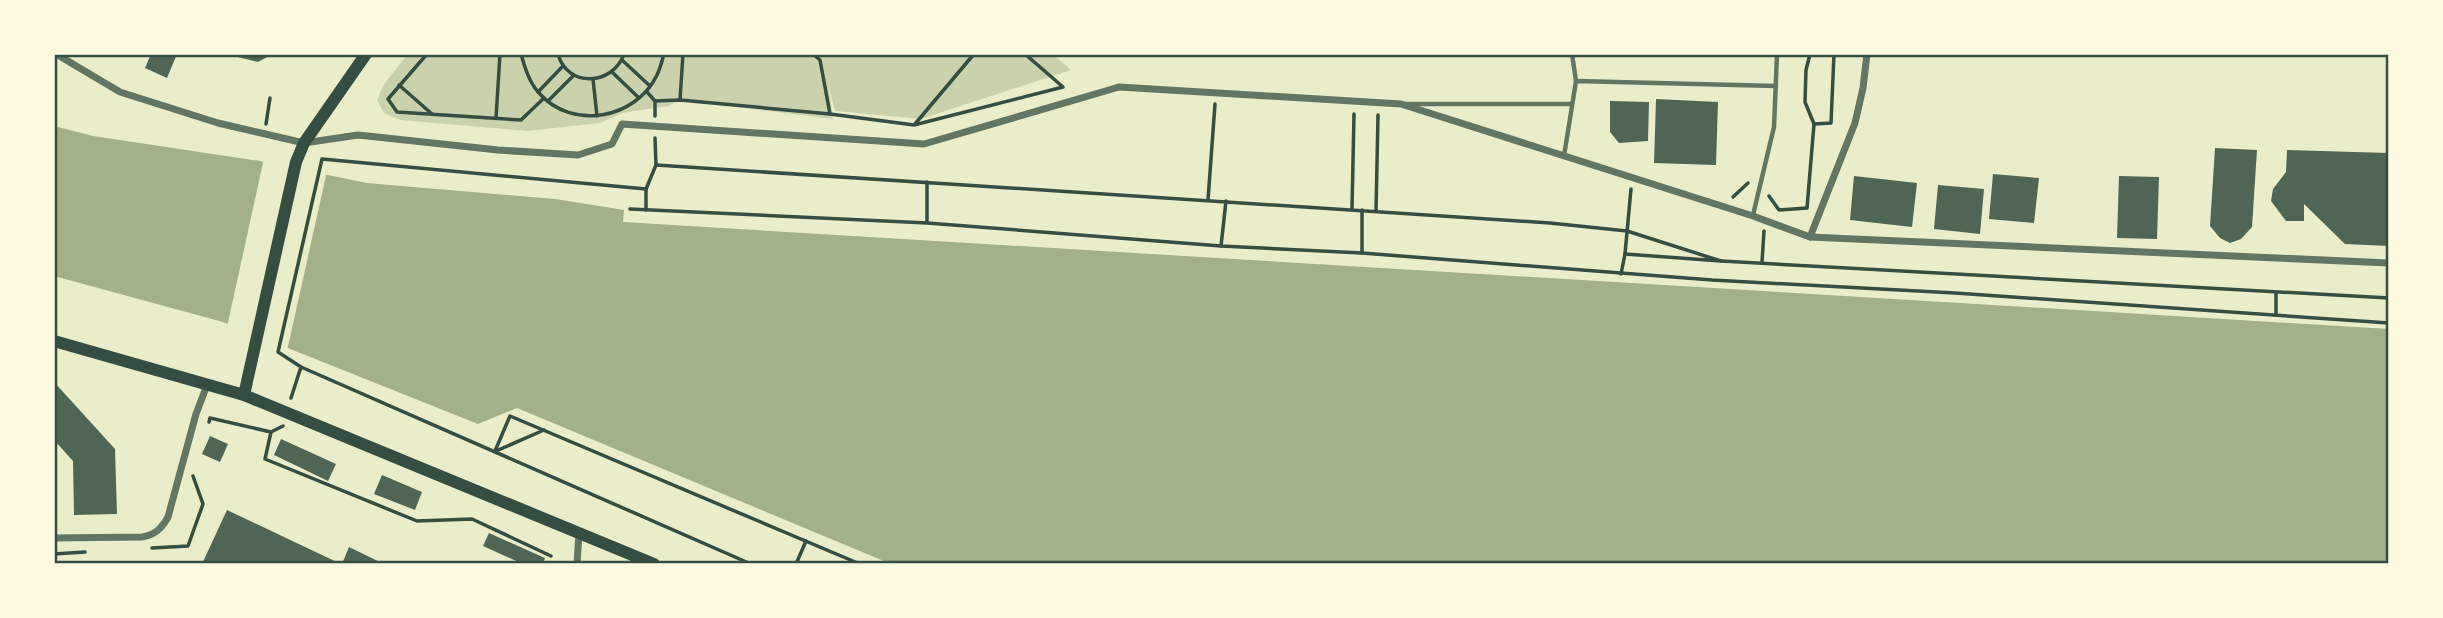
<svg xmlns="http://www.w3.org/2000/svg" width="2443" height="618" font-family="Manrope,sans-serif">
<rect width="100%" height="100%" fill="#e9edc9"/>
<!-- green -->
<polygon fill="#cad2ad" points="408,54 1053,54 1071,70 921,119 835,111 828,83 833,119 680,100 668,106 622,113 600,123 527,131 400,120 384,113 377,100 384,84"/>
<!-- water -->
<polygon fill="#a3b18a" points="54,126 93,136 260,161 367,183 555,199 624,210 623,222 2389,329 2389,564 891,564 517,408 478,424 223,322 54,276"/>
<!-- pier -->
<polygon fill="#e9edc9" points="264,158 327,171 287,351 227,327"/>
<!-- building -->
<g fill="#4f6655">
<polygon points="151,54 177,54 167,78 145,68"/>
<polygon points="225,54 273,54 258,62"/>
<rect x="2009" y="54" width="69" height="3"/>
<polygon points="1656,99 1718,102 1716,165 1654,163"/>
<polygon points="1610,101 1649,102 1648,141 1619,143 1610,132"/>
<polygon points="2215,148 2257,150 2252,227 2241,239 2230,243 2220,238 2210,226"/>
<polygon points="2287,150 2389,153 2389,246 2345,244 2304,204 2304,221 2286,221 2271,201 2273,189 2286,172"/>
<polygon points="1993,174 2039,178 2034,223 1989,219"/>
<polygon points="1854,176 1917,183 1912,227 1850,220"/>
<polygon points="2119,176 2159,177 2157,239 2117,238"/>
<polygon points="1938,185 1984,189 1980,234 1934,229"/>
<polygon points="54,382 115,449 117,514 74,515 73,461 54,440"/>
<polygon points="210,436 228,444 220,462 202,454"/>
<polygon points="281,439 336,464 328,481 274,455"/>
<polygon points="382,475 422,492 415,510 374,494"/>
<polygon points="227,510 341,564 202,564"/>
<polygon points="489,533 545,558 543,564 523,564 483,546"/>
<polygon points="349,547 384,564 342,564"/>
</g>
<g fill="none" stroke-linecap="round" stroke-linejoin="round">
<!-- path -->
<g stroke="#344e41" stroke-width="3.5">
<polyline points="427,54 388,99 397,112 521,120 544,98"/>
<path d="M 521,54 C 525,68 529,82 539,93 C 572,131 636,119 657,75 C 660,69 662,61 664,54"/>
<path d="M 558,54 C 567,88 613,86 624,54"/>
<polyline points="813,54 820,60 830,114"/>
<polyline points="622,60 650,86"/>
<polyline points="612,72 639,98"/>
<polyline points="593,79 597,116"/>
<polyline points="399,85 432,114"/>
<polyline points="538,92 563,66"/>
<polyline points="647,92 655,101 680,100 830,114 914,125 1063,87 1025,54"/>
<polyline points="680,100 683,54"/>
<polyline points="548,101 573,76"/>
<polyline points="655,101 655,116"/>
<polyline points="496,118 500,54"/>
<polyline points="266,124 270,98"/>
<polyline points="915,124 974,54"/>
<polyline points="1814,124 1831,123 1834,54"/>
<polyline points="655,138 656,165"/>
<polyline points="646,189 646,210"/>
<polyline points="1769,196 1779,210 1807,208 1814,124 1805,102 1806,70 1810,54"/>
<polyline points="1733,197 1748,183"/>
<polyline points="1208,200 1215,104"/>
<polyline points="630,209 927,223 1221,246 1362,253 1712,280 1955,293 2389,323"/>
<polyline points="1352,209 1354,114"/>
<polyline points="1376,211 1378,115"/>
<polyline points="927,222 927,182"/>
<polyline points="1221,246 1226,201"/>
<polyline points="1362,253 1362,210"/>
<polyline points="1721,261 2389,298"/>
<polyline points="1762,262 1764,231"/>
<polyline points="1621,274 1625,254"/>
<polyline points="2276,315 2276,293"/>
<polyline points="301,367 751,564"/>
<polyline points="291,398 301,367 278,352 322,159 646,189 656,165 1550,223 1627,231 1721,261 1625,254 1631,189"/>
<polyline points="209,422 210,418 271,432 283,426"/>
<polyline points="271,432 265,459 417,521 472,519 551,556"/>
<polyline points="495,451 510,416 860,564"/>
<polyline points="496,451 544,430"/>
<polyline points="152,548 188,546 203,504 193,476"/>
<polyline points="54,554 85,552"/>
<polyline points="796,564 806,541"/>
</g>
<!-- service -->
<g stroke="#617663" stroke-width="4.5">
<polyline points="1572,54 1576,81"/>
<polyline points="1405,104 1572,104"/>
<polyline points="1564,156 1576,81 1776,86"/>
<polyline points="1753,215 1774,127 1777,54"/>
</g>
<!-- minor -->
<g stroke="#617663" stroke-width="7">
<polyline points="56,54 120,92 218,123 304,143 358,135 498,150 578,155 612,144 622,124 924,144 1119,87 1401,104 1753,216 1810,237 2389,263"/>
<polyline points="1810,237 1855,123 1863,88 1867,54"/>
<path d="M 54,538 L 142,537 C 155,535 162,528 168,517 L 196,414 L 207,385"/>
<polyline points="577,564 579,533"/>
</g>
<!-- secondary -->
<g stroke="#344e41" stroke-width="12">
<polyline points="54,341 244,395 654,564"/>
<polyline points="244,395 296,162 304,143 366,54"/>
</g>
</g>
<!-- border -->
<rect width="2443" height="618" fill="none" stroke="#fefae0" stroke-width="112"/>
<rect x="56" y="56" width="2331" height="506" fill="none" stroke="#344e41" stroke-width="2.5"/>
</svg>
